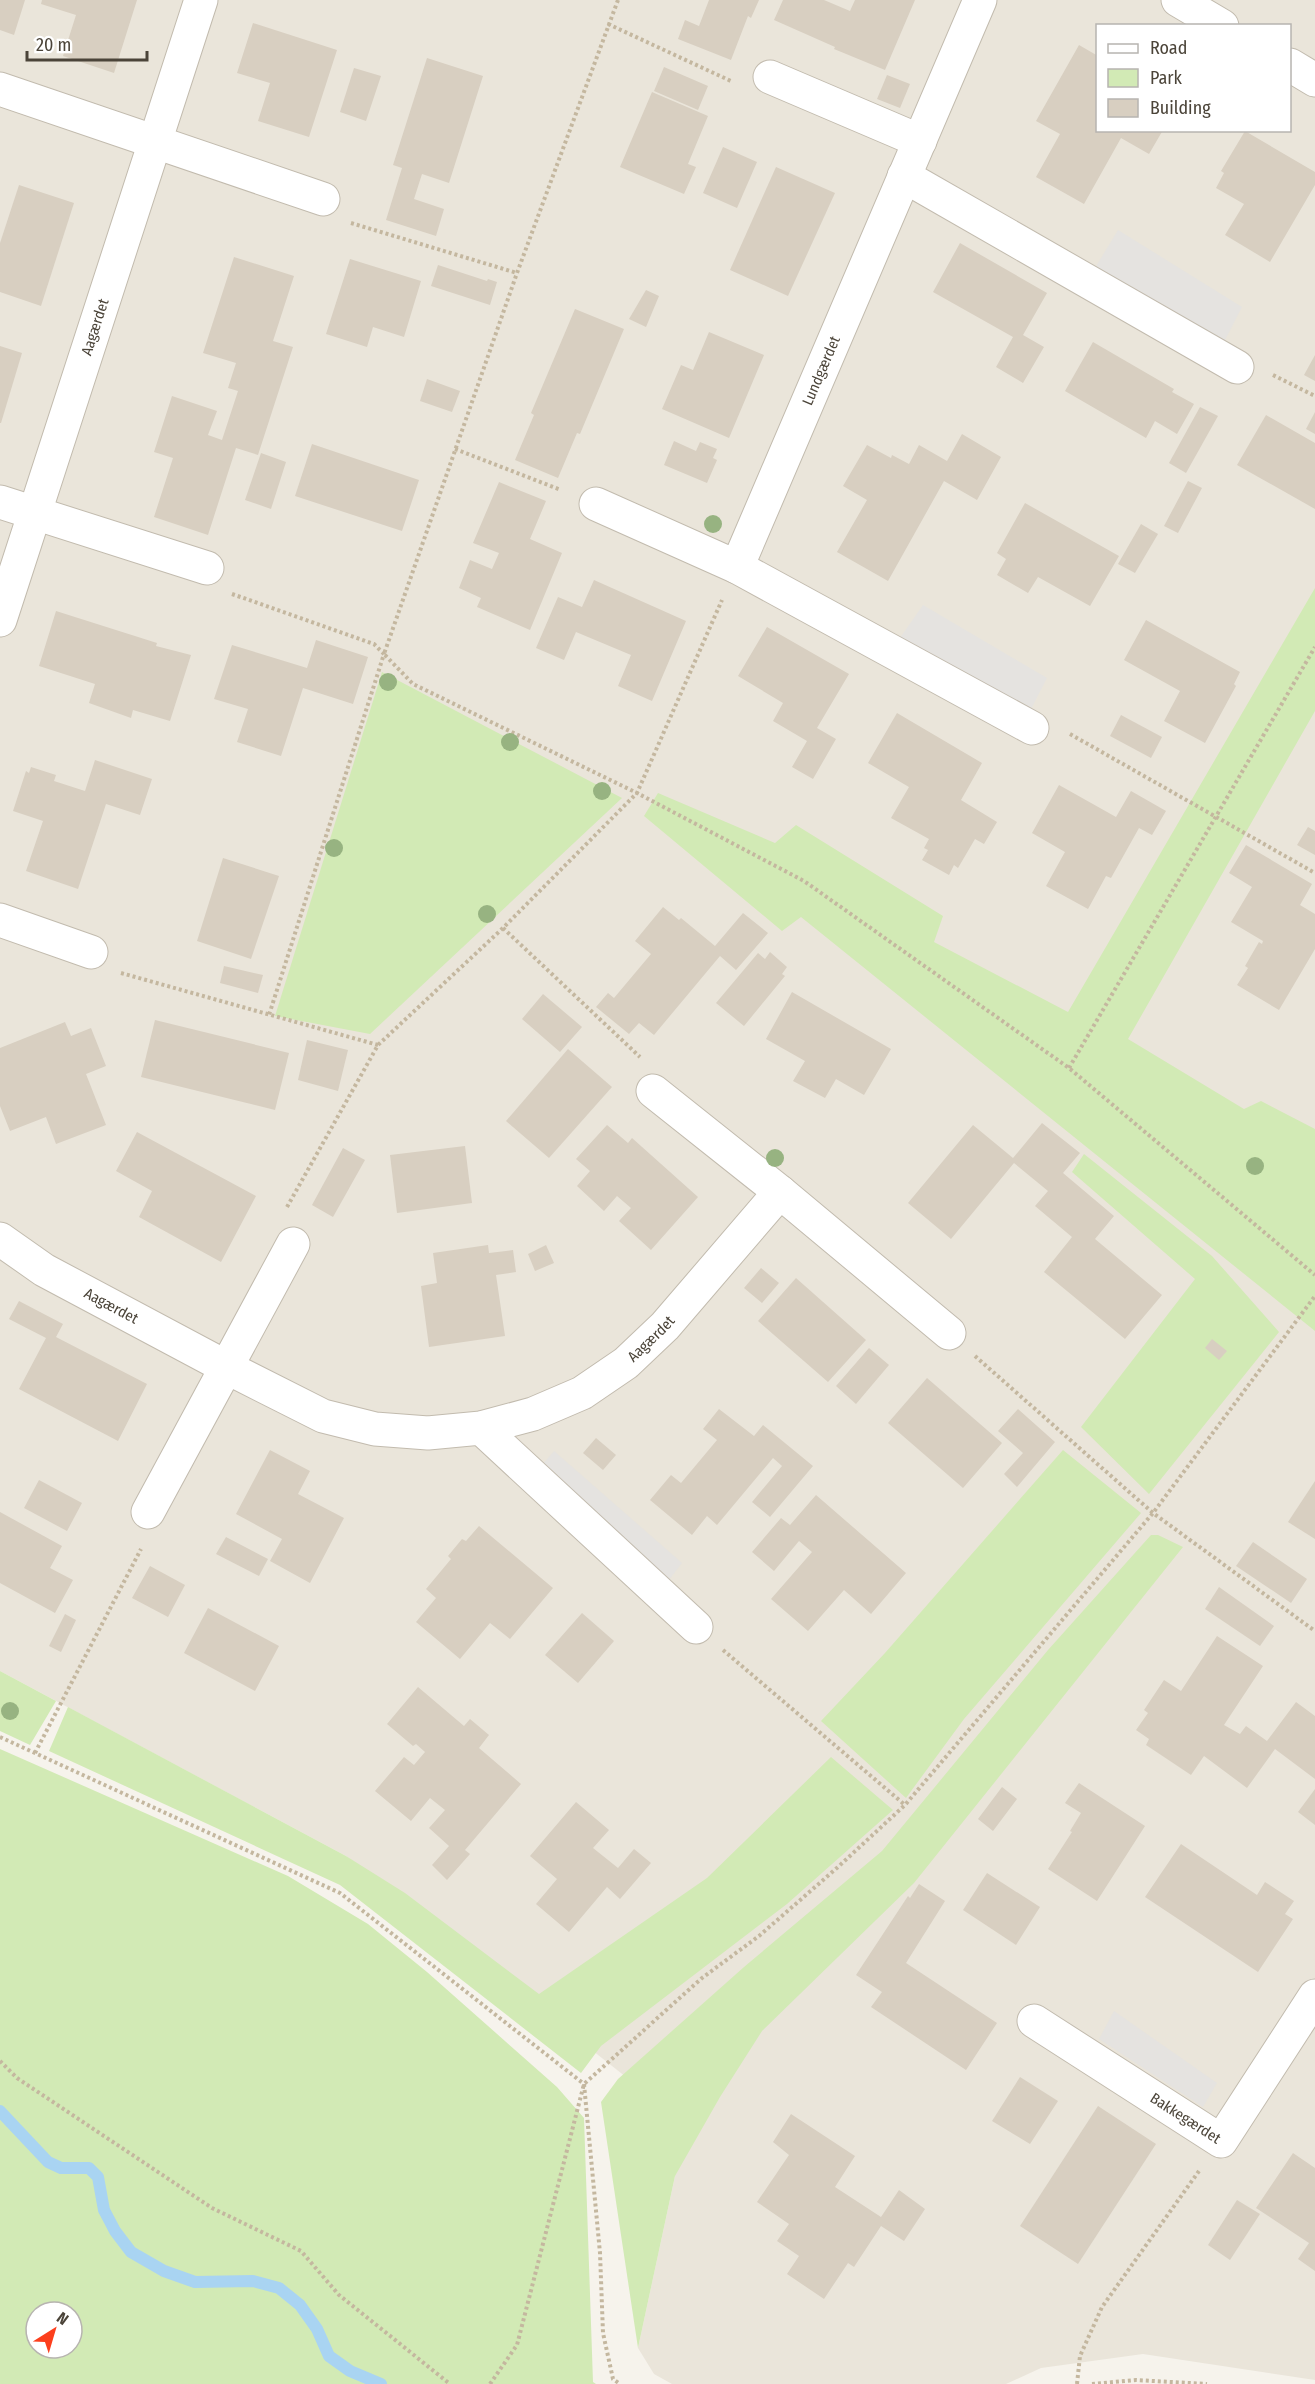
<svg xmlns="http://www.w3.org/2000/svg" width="1315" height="2384" font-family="'Fira Sans Condensed',sans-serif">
<rect width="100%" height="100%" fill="#f6f3ec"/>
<!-- residential -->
<path fill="#eae5da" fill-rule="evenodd" d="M 0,0 L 1315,0 L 1315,2380 L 1143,2354 L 1041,2368 L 1006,2384 L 672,2384 L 654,2374 L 638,2348 L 675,2176 L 664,2107 L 346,1856 L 0,1671 ZM 1098,26 L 1290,26 L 1290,130 L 1098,130 Z"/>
<!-- green -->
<g fill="#d2eab5" fill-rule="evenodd">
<polygon points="1315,588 1315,711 1128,1039 1244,1109 1261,1101 1315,1129 1315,1331 801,917 782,931 644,816 658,793 775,843 796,825 943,916 934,942 1068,1012"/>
<polygon points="382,672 622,798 370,1034 275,1016"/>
<polygon points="1084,1154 1212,1256 1279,1332 1149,1494 1081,1427 1195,1279 1072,1172"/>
<polygon points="1063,1450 1141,1513 964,1719 906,1798 821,1721 885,1653"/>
<polygon points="1151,1535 1158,1535 1183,1547 914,1883 762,2031 720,2097 675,2176 638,2348 601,2102 618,2079 744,1967 882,1851 1048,1650"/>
<polygon points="0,1671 56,1701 30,1745 0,1731"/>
<polygon points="68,1707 346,1856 405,1893 539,1994 707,1878 831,1757 893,1810 787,1904 601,2046 581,2073 340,1885 49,1751"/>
<path d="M 0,1749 L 288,1876 L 368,1924 L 427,1972 L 557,2087 L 584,2118 L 593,2382 L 596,2384 L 0,2384 ZM 36,2312 L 72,2312 L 72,2348 L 36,2348 Z"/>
</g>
<!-- parking -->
<g fill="#e5e3e0">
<polygon points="1118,230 1242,307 1224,342 1095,268"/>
<polygon points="923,605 1047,678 1027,717 895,645"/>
<polygon points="554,1451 682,1563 662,1589 537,1471"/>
<polygon points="1114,2011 1217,2083 1203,2107 1099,2039"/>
</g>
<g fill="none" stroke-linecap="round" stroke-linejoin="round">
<!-- stream -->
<polyline stroke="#a9d4f2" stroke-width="12" points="0,2111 48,2162 61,2168 89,2168 98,2177 104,2210 115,2231 131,2252 164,2271 195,2282 253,2281 279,2288 300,2305 317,2329 329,2356 350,2371 381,2384"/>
</g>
<!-- building -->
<g fill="#d8cfc1">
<polygon points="0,0 25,0 14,35 0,30"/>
<polygon points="42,0 137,0 114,73 63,56 76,15 41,4"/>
<polygon points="709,0 759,0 751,18 748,16 731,60 678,39 685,20 699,26"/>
<polygon points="783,0 824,0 850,11 855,0 915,0 885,70 834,49 835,47 774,20"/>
<polygon points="253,23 337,50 309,137 258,121 270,83 237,73"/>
<polygon points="1079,45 1098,56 1098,130 1163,130 1149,154 1121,138 1084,204 1036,177 1060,134 1036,121"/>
<polygon points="427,58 483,76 449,183 422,174 414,199 444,209 436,236 386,220 402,168 393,165"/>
<polygon points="664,67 708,86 698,110 654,91"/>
<polygon points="354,68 381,76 366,121 340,112"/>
<polygon points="887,75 910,84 900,108 877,99"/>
<polygon points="652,92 708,116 688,164 696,167 684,194 620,167"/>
<polygon points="1245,131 1315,172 1315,185 1270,262 1225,235 1244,204 1216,188 1224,173 1221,171"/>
<polygon points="723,147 757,162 737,208 703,193"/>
<polygon points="776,167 835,193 788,296 730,270"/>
<polygon points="19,185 74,203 41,306 0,292 0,243"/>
<polygon points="960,243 1047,293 1023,335 1044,347 1023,383 996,367 1013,337 933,292"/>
<polygon points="234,257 294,276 273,341 293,347 258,455 236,448 208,535 154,517 173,458 154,452 172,396 217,411 208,435 222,440 238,391 228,388 236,363 203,353"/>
<polygon points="350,259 421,281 404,337 373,327 367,347 326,334"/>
<polygon points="438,265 487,281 488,279 497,282 490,305 431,286"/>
<polygon points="646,290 659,296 646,327 629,319"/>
<polygon points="575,309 624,329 580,434 577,433 558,478 515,460 534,415 531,413"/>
<polygon points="709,332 764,355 729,438 662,409 681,365 693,370"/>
<polygon points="1093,342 1174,389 1172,392 1194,404 1177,434 1155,421 1146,438 1065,391"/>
<polygon points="0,346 22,353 1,423 0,423"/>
<polygon points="1315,355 1315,381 1304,375"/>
<polygon points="427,379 460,391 452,412 420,401"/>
<polygon points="1200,407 1218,416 1186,473 1169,463"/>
<polygon points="1315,412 1315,434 1306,429"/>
<polygon points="1266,415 1315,443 1315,509 1237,465"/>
<polygon points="962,434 1001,457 977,500 944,481 888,581 837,552 867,500 843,486 867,445 891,458 892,455 909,464 919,445 947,461"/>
<polygon points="674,441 696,451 700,442 717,449 713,458 717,460 707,483 664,465"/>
<polygon points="312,444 419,480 402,531 295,496"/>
<polygon points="261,453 286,462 271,509 245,500"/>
<polygon points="1188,481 1202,488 1178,533 1164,526"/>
<polygon points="499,482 546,501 530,539 562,553 530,630 477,607 481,598 459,588 470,560 492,569 499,553 473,543"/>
<polygon points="1025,503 1119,556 1090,606 1038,577 1028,593 997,575 1006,559 997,553"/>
<polygon points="1141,524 1158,534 1135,573 1118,564"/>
<polygon points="594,580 686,621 652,701 618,686 631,655 576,632 564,660 536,648 558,597 582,607"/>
<polygon points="56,611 157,643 156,646 191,655 170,721 133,710 131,718 89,703 95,684 39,666"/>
<polygon points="1146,620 1240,672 1234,684 1236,686 1205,743 1164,721 1180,691 1124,660"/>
<polygon points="767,627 849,674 817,728 836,739 813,779 792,767 807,741 773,721 783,703 738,676"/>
<polygon points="316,640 368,657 353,704 303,688 281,756 237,742 248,709 214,699 232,645 307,668"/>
<polygon points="897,713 982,763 961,800 997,822 984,844 975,839 958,868 954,865 949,875 922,860 928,850 924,848 929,839 891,818 909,787 868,763"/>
<polygon points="1121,715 1162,737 1151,758 1110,736"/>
<polygon points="95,760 152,779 140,815 106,804 78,889 26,871 43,821 13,811 26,771 29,773 31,767 56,775 54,781 85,791"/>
<polygon points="1059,785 1116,817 1131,791 1166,811 1152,835 1139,828 1111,878 1106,876 1088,909 1046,886 1065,852 1032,833"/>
<polygon points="1308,827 1315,831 1315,855 1297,845"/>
<polygon points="1246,845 1312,884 1300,905 1315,914 1315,949 1279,1010 1237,985 1248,968 1245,966 1259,942 1262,944 1263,941 1231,922 1252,887 1229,873"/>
<polygon points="223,858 279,876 251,959 197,941"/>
<polygon points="663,907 679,920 681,918 715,946 743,913 768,933 736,970 720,956 654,1035 639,1023 629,1034 596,1007 608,993 614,998 651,954 635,941"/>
<polygon points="770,952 787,967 782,974 785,976 744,1026 716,1003 758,953 765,959"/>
<polygon points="224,966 263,975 258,993 220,983"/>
<polygon points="792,992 891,1049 864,1095 836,1079 825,1098 793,1081 805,1061 766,1039"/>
<polygon points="543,994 582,1027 560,1052 522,1019"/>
<polygon points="155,1020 289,1053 275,1110 141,1077"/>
<polygon points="65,1022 71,1036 91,1028 106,1066 86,1074 106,1125 56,1144 46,1117 10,1131 0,1106 0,1048"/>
<polygon points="307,1040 348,1050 338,1091 298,1080"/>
<polygon points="568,1049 612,1087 549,1158 506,1121"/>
<polygon points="1042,1123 1080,1153 1063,1173 1114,1216 1095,1239 1162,1295 1125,1339 1044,1272 1072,1237 1035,1206 1048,1191 1014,1163 951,1239 908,1203 973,1125 1013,1158"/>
<polygon points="607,1125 628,1143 632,1138 698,1197 651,1250 619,1221 631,1208 617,1196 604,1211 577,1186 590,1171 576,1159"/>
<polygon points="137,1132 256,1196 221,1262 139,1217 152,1191 116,1171"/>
<polygon points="465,1146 472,1203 397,1213 390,1155"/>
<polygon points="343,1148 365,1160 333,1217 312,1205"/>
<polygon points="488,1245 489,1253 513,1250 516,1272 496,1275 505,1336 429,1347 421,1286 437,1283 433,1253"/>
<polygon points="546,1245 554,1263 535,1271 528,1254"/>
<polygon points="761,1268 779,1283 762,1303 744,1288"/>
<polygon points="796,1278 866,1340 828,1382 758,1321"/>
<polygon points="19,1301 63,1324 56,1337 147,1384 118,1441 19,1389 46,1338 9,1319"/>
<polygon points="1212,1339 1227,1351 1219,1360 1205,1348"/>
<polygon points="869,1348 889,1365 856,1404 836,1386"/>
<polygon points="927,1378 1002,1443 963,1488 888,1423"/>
<polygon points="719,1409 754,1436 763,1425 813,1466 770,1517 752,1502 782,1466 773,1458 717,1525 707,1516 692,1535 650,1500 671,1475 681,1483 717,1440 703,1429"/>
<polygon points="1018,1409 1055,1442 1017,1487 1004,1474 1023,1453 998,1431"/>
<polygon points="596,1438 616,1455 603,1470 583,1453"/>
<polygon points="270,1450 310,1471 298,1494 344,1518 310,1583 270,1561 282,1539 236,1514"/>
<polygon points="39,1480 82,1503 67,1531 24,1508"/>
<polygon points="1315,1481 1315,1539 1288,1522"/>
<polygon points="816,1495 906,1573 871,1614 844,1590 808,1631 771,1599 812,1552 799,1541 774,1571 752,1552 781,1518 790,1525"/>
<polygon points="0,1512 62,1546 50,1568 73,1580 55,1613 0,1583"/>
<polygon points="479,1526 553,1588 510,1639 490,1623 460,1659 416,1622 436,1598 426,1589 451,1559 448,1556 462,1539 466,1541"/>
<polygon points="226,1537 268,1559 259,1576 216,1554"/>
<polygon points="1253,1542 1307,1579 1291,1603 1236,1566"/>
<polygon points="150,1566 185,1585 168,1617 132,1598"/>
<polygon points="1219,1587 1274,1626 1260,1646 1205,1609"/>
<polygon points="208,1608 279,1646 255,1691 184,1653"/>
<polygon points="582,1613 614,1641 578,1683 545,1655"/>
<polygon points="65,1614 76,1620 61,1652 49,1646"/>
<polygon points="1217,1636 1263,1666 1224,1725 1240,1734 1246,1726 1267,1741 1296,1702 1315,1716 1315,1779 1275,1749 1247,1788 1204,1756 1191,1775 1146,1745 1149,1739 1136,1730 1148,1713 1144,1710 1164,1680 1181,1691"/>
<polygon points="418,1687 464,1726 470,1719 489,1735 479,1748 521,1784 465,1850 470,1854 447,1880 432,1865 449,1846 429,1828 445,1810 430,1798 411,1821 375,1791 404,1757 414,1765 425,1752 416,1744 413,1746 387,1724"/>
<polygon points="1079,1783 1145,1826 1097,1901 1048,1869 1072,1832 1070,1831 1081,1813 1065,1803"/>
<polygon points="1002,1787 1017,1799 993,1831 978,1819"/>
<polygon points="1315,1789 1315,1825 1298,1812"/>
<polygon points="576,1802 609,1830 593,1848 618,1868 634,1849 651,1863 620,1899 607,1887 569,1932 536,1904 557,1879 530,1856"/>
<polygon points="1181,1844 1257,1895 1265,1882 1294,1901 1285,1914 1293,1919 1258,1972 1145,1897"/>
<polygon points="987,1873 1040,1907 1016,1945 963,1910"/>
<polygon points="919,1884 945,1901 906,1963 997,2023 966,2070 871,2007 882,1992 856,1975 908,1896 910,1898"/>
<polygon points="1020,2077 1058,2101 1030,2144 992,2121"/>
<polygon points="1098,2106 1156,2144 1078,2264 1020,2226"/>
<polygon points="791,2114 855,2156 835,2187 881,2217 899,2190 925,2209 904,2241 881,2226 854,2267 848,2263 824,2299 787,2274 799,2256 777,2241 789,2224 757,2202 789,2155 773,2142"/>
<polygon points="1293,2153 1315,2168 1315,2271 1298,2259 1309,2243 1256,2208"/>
<polygon points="1237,2200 1260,2214 1230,2260 1208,2245"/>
</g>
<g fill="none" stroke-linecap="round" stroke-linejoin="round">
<!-- minor casing -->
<g stroke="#c2bbae" stroke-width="35">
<g id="minor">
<polyline points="1178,0 1222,26"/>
<polyline points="1290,65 1315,80"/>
<polyline points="770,77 920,141"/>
<polyline points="0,89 323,199"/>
<polyline points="904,176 1237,367"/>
<polyline points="0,502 207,568"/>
<path id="s1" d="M 596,504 L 737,567 L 980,0"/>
<polyline points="737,567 1032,728"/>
<path id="s2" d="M 0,620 L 201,0"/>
<polyline points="0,920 91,952"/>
<polyline points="653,1091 780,1192"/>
<path id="s3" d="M 0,1239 L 44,1270 L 226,1367 L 323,1416 L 375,1429 L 428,1433 L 481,1428 L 533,1414 L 582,1393 L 626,1363 L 665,1326 L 780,1192 L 949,1333"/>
<polyline points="481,1428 696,1627"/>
<polyline points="148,1512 293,1244"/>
<path id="s4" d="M 1034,2021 L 1221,2141 L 1315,1996"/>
</g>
</g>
<!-- path -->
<g stroke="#c4b79f" stroke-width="4" stroke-dasharray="3 3" stroke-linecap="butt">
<polyline points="618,0 517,273 384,654 413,684 637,793 804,881 1069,1068 1315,1275"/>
<polyline points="608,24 733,82"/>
<polyline points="351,223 517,273"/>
<polyline points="1273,375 1315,396"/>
<polyline points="455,449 561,490"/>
<polyline points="232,594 374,644 384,654 269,1015"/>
<polyline points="1070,734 1315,873"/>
<polyline points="503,928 640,1057"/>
<polyline points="121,973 378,1045"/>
<polyline points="1069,1068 1315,647"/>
<polyline points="287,1207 378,1045 503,928 637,793 722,600"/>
<polyline points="975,1356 1153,1513 1315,1631"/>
<polyline points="723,1650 905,1805"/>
<polyline points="0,1737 340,1893 584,2084 600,2253 603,2333 613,2379 620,2384"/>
<polyline points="35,1753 141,1549"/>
<polyline points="0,2061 17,2078 212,2208 301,2251 339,2295 450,2384"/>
<polyline points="490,2384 517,2345 584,2084 702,1978 759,1936 838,1867 905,1805 1153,1513 1315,1296"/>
<polyline points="1077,2384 1080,2356 1102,2307 1199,2171"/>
<polyline points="1092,2384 1136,2380 1207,2384"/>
</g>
<!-- minor -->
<use href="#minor" stroke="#fff" stroke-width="33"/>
</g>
<!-- trees -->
<g fill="#97b381">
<circle cx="713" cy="524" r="9"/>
<circle cx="388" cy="682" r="9"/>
<circle cx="510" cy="742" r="9"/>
<circle cx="602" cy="791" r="9"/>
<circle cx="334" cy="848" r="9"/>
<circle cx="487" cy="914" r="9"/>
<circle cx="775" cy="1158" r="9"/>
<circle cx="1255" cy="1166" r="9"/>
<circle cx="10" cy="1711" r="9"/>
</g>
<g text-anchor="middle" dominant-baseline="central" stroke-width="4.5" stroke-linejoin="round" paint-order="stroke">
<!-- street labels -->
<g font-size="15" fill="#4b4439" stroke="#fff">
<text stroke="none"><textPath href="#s2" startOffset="308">Aagærdet</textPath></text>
<text stroke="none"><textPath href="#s1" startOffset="368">Lundgærdet</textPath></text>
<text stroke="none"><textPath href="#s3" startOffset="130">Aagærdet</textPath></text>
<text stroke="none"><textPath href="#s3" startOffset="724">Aagærdet</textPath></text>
<text stroke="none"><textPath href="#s4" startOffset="180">Bakkegærdet</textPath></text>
</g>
</g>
<!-- legend -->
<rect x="1096" y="24" width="195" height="108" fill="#ffffff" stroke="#b7b4b0" stroke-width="1.5"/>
<rect x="1108" y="44" width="30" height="9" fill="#ffffff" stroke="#b7b4b0" stroke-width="1.5"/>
<text x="1150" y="54" font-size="18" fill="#4b4439">Road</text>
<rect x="1108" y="69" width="30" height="18" fill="#d2eab5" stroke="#b7b4b0" stroke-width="1.5"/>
<text x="1150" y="84" font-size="18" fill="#4b4439">Park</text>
<rect x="1108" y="99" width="30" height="18" fill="#d8cfc1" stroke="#b7b4b0" stroke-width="1.5"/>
<text x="1150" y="114" font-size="18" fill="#4b4439">Building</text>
<!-- north arrow -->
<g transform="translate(54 2330) rotate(37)"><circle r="28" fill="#ffffff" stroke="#b7b4b0" stroke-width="1.5"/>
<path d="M0-4.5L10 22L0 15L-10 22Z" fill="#fc3f1d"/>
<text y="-9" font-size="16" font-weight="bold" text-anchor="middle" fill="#4b4439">N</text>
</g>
<!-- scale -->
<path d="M27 51v9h120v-9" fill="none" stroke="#4b4439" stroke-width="3"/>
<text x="36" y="51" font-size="18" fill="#4b4439" stroke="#ffffff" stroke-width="4.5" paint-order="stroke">20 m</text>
</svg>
